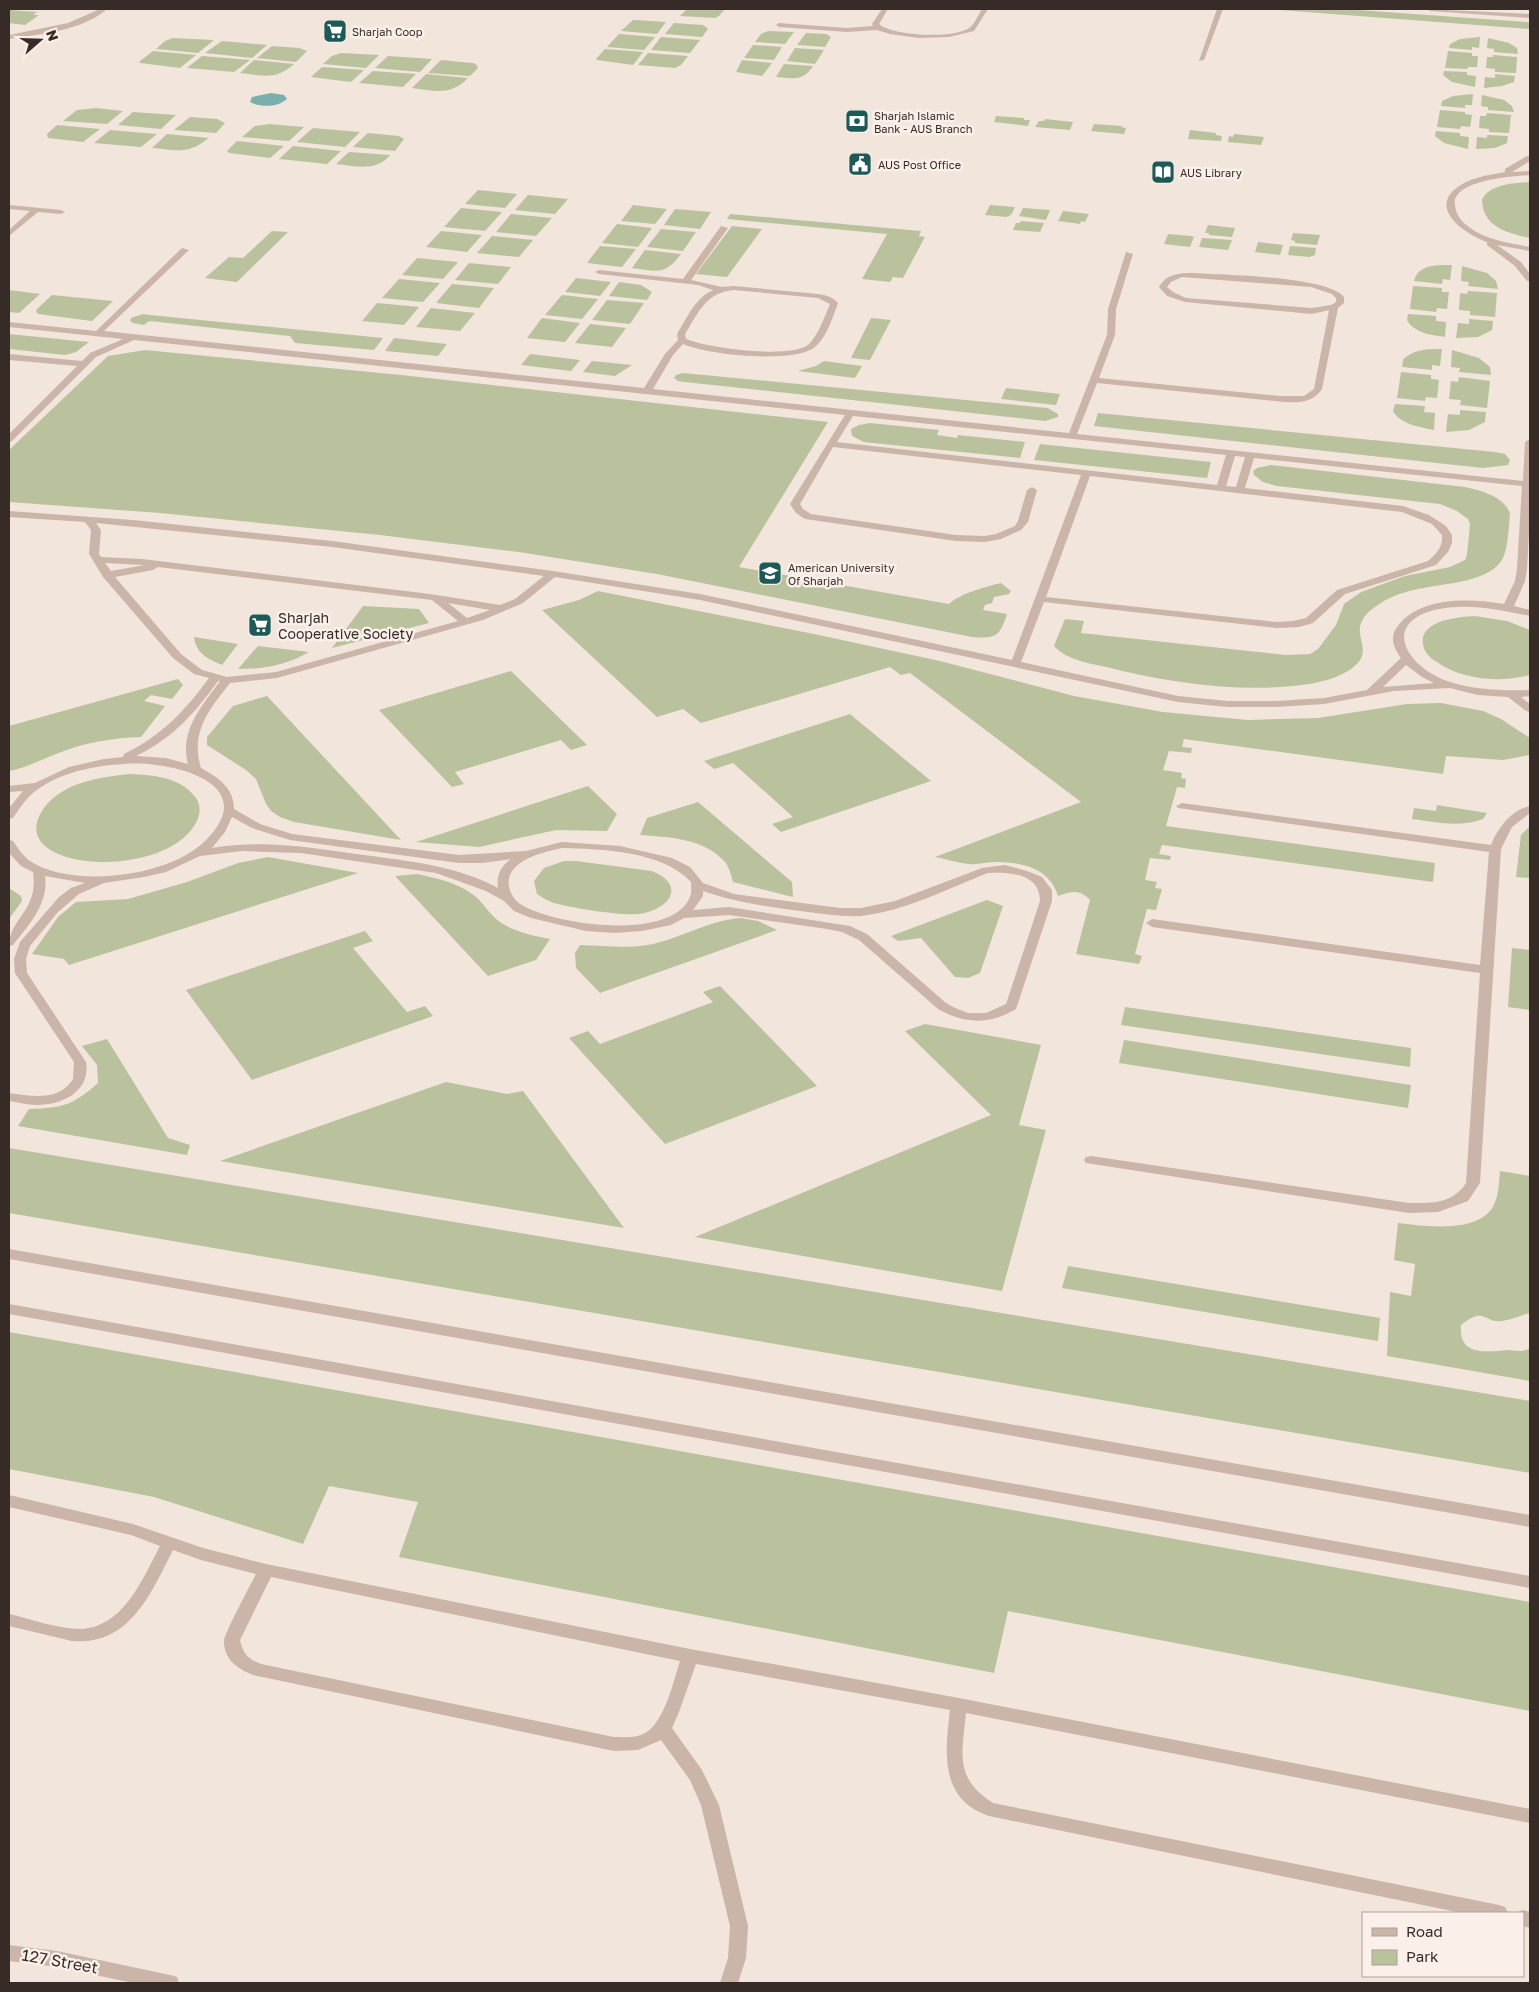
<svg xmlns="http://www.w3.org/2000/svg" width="1539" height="1992" font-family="'Golos Text',sans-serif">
<rect width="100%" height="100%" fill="#f2e5dc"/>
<!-- green -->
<g fill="#b9c29c">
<polygon points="687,9 725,9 719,16 715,18 680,16"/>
<polygon points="1267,9 1344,9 1527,22 1530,23 1530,29"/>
<polygon points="9,10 37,12 33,15 39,15 25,25 9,23"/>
<polygon points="633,20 637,20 666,22 657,34 621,31"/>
<polygon points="674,23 703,25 708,29 702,37 665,34"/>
<polygon points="768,31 794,32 785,44 755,42 761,34"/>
<polygon points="806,33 826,34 831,37 825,47 797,45"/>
<polygon points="619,34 655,37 644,50 607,47"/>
<polygon points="661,37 700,40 690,53 651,50"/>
<polygon points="1480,37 1479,48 1472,47 1472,50 1449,48 1450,44 1460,39"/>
<polygon points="173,38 214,40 198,53 156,49 165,41"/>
<polygon points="1488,38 1509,43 1517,48 1518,54 1494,52 1494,49 1487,48"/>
<polygon points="222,41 267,45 252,58 205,53"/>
<polygon points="753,45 782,47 774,60 744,58"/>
<polygon points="272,46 299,48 307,51 296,62 257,58"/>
<polygon points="795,48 824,50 815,64 787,61"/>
<polygon points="605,49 643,52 633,65 597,60 596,59"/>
<polygon points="153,51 196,55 180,68 140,63 139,62"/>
<polygon points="1448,51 1472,53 1472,56 1478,56 1477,67 1468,67 1467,69 1445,68"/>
<polygon points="341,53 379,55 366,68 323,64 332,56"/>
<polygon points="648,53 688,56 681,65 675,68 638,65"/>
<polygon points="1493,55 1517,57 1516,73 1495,72 1495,69 1486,68 1487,57 1493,57"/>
<polygon points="202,56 250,60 234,72 187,68"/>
<polygon points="388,56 432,59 420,72 375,68"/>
<path d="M 254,60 L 294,64 C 275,81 263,75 240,73 Z"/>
<polygon points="441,60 472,63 476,64 478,68 470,76 428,73"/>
<polygon points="742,60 772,63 762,76 736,72"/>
<path d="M 784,64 L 813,66 C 803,82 793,78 776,77 Z"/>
<polygon points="322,67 364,70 351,82 311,77"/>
<polygon points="373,71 416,74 403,87 359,83"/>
<polygon points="1444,71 1467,72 1467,75 1476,76 1475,87 1452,82 1443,75"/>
<path d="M 426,74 L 468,78 C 451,96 435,91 412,88 Z"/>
<polygon points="1495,74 1515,76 1514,82 1502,86 1484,88 1485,77 1495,78"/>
<polygon points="1473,94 1472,105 1465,105 1465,108 1441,106 1442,101 1453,96"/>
<polygon points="1482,95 1504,100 1512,106 1514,112 1488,110 1488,107 1481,106"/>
<polygon points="96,108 123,111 107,124 63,121 77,110"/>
<polygon points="1440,110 1465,112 1465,114 1472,115 1470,127 1461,126 1460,129 1437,127"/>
<polygon points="133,112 176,115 161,129 118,125"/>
<polygon points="1487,113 1511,115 1509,133 1489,132 1489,129 1479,128 1480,116 1486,116"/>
<polygon points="996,116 1024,118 1024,120 1030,120 1028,126 994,122"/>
<polygon points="190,117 217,119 225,123 216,133 174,130"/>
<polygon points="1045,119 1073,122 1070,130 1035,127 1039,121 1044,121"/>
<polygon points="270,124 304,127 289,141 242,137 255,126"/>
<polygon points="1094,124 1122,126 1121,127 1126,128 1124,134 1091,131"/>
<polygon points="57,125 100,129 83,142 48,138 47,134"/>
<polygon points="313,128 360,132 345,147 297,142"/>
<polygon points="110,130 157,134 141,147 94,143"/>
<polygon points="1190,130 1216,133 1216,135 1222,136 1221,141 1188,139"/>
<polygon points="1436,131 1460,133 1460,136 1469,137 1468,149 1444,143 1435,136"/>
<polygon points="368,133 399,136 404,139 395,151 353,147"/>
<path d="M 167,134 L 209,138 C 187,155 178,150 152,148 Z"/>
<polygon points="1234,134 1264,137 1261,145 1228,142 1229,136 1233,137"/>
<polygon points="1487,135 1508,136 1507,143 1495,148 1476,149 1477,137 1487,138"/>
<polygon points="237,141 284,146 270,158 229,153 227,151"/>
<polygon points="293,146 341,151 327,164 279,159"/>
<path d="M 349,152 L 390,155 C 376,172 356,166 336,164 Z"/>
<path d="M 1530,182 L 1530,238 C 1507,233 1483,227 1482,200 C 1489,184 1514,183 1530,182 Z"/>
<polygon points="478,190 517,194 505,208 465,204"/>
<polygon points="528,195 568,199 555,214 515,210"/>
<polygon points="633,205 667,209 655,224 621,221"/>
<polygon points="990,205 1015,207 1011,215 1006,217 985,215"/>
<polygon points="461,208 502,212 485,231 444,227"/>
<polygon points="1023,208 1050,210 1046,220 1019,216"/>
<polygon points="675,209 711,212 700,229 664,225"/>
<polygon points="1063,211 1089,214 1085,222 1081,221 1080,224 1058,221"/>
<polygon points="511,214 552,218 536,236 496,232"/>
<polygon points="730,214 921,231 919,236 925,237 903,278 893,277 890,282 862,279 887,234 727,219"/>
<polygon points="1021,221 1044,223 1040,232 1013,230 1016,223 1020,223"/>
<polygon points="617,224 652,228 638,247 602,243"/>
<polygon points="1208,225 1235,228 1232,237 1209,235 1209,233 1205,233"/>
<polygon points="732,226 762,229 727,277 696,274"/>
<polygon points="661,229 696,232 683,251 647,247"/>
<polygon points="272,231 288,232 237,282 205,278 229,257 243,258"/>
<polygon points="441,231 482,235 467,252 426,247"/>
<polygon points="1293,233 1320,235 1317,245 1295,243 1295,241 1291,240"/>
<polygon points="1168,234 1191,236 1194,237 1190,247 1164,244"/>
<polygon points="492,236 533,240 519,257 477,253"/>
<polygon points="1202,238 1232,240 1228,250 1199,247"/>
<polygon points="1258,242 1283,245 1280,255 1255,252"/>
<polygon points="600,246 636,249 622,267 587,263"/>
<polygon points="1290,246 1316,248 1315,255 1309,257 1288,255"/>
<path d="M 645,250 L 681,254 C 665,276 657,271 632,268 Z"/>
<polygon points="417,258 458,262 443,279 402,275"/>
<polygon points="469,263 511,267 498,284 455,280"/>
<path d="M 1452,265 L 1450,280 L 1443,279 L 1442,284 L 1414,281 C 1418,264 1438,265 1452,265 Z"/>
<polygon points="1462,266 1487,273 1496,281 1498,289 1468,286 1469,282 1461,281"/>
<polygon points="576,278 611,282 600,296 565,292"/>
<polygon points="399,279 440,283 423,302 382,298"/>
<polygon points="619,282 641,285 652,292 647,300 609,296"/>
<polygon points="452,284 494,288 479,308 436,303"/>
<polygon points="1413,286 1442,288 1442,292 1449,292 1447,309 1437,308 1436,312 1410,309"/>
<polygon points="9,290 40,294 19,313 9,312"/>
<polygon points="1468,291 1497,293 1495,317 1470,315 1470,311 1459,310 1460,293 1467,294"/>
<polygon points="52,295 113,301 92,321 38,314 36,311 37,309"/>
<polygon points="562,295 598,299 582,319 545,315"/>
<polygon points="607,300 644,303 630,324 592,320"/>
<polygon points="377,303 419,307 404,325 362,321"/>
<polygon points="431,308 475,313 460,331 416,327"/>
<polygon points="143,314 150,315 383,338 374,350 295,343 290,336 149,321 144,325 133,323 130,321 131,318"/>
<path d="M 1408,314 L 1436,316 L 1436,321 L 1446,322 L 1445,337 C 1431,335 1414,333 1407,320 Z"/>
<polygon points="542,318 580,323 565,342 527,338"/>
<polygon points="871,318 891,320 870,360 851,358"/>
<polygon points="1469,319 1493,321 1492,330 1478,337 1456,338 1458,323 1469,324"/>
<polygon points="590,324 626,328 612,347 575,343"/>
<polygon points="9,334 89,342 76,352 65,355 9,349"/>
<polygon points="394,338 447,344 438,356 385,351"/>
<path d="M 1442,349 L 1440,366 L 1432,365 L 1432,370 L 1402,367 L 1403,360 C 1413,349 1428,349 1442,349 Z"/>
<path d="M 145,350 L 401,375 L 828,422 L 739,567 L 949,604 C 961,593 985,587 1001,583 L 1011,591 L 1009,594 L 994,597 L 992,603 L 985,605 L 983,610 L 1007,614 C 1000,636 996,639 972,637 L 657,574 L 519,552 L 380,535 L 160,513 L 9,502 L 9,450 L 108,356 Z"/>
<polygon points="1452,350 1479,358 1490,367 1491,375 1459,372 1460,368 1451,367"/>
<polygon points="530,354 580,360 571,371 521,365"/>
<polygon points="592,361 632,365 615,376 583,372"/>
<polygon points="824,361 862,366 855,378 798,371 816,366"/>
<polygon points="1401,372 1431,375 1431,379 1439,380 1437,398 1426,397 1425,401 1397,398"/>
<polygon points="683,373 1048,408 1058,414 1058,417 1045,421 685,382 678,381 674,378 676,375"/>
<polygon points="1459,377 1490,381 1487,408 1460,405 1461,400 1449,399 1451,381 1458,382"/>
<polygon points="1006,388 1060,394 1056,405 1001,399"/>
<path d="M 1395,404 L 1425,406 L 1424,412 L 1435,413 L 1434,430 C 1420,427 1401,425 1393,411 Z"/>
<polygon points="1460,410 1486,412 1485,422 1469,430 1446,432 1448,414 1460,415"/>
<polygon points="1098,413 1495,452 1505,454 1510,460 1508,465 1483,468 1094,426"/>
<polygon points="870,423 939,430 937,435 957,438 958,435 1025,442 1020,458 873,443 864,442 852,436 851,429 859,425"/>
<polygon points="1040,444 1211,462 1207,478 1034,460"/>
<path d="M 1271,465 L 1465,487 C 1482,491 1503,496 1510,513 C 1509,525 1508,548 1503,558 C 1491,582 1446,583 1424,588 C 1410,590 1397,594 1384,601 C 1376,606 1366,612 1362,621 C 1353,639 1377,653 1348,671 C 1336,678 1322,682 1309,684 C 1244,694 1169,683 1106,667 C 1088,663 1067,660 1054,646 L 1065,619 L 1084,621 L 1081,633 L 1286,655 L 1310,654 L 1318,649 L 1336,625 L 1344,604 L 1361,592 L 1405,576 L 1450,567 L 1465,560 L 1467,555 L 1470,524 L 1468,519 L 1457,511 L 1440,504 L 1277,486 L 1263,482 L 1254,475 L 1253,471 L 1257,468 Z"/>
<path d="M 598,591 L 814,634 L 940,661 L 1074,696 L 1163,712 L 1248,720 L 1318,718 L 1407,704 L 1441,703 L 1483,711 L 1501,719 L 1530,738 L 1530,755 L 1503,760 L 1446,756 L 1443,774 L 1184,739 L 1182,747 L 1192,748 L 1191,753 L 1169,751 L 1163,770 L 1182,773 L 1181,778 L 1186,779 L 1185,788 L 1177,787 L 1166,826 L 1435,863 L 1433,882 L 1162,845 L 1159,854 L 1171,856 L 1170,860 L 1150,858 L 1145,880 L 1157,882 L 1155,888 L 1162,889 L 1156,910 L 1147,909 L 1135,954 L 1142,956 L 1139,964 L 1076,954 L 1090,900 C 1080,889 1071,891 1058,896 C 1050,868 1022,862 996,862 C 987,862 978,865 969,864 C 958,863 946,859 935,857 L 1081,802 L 910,673 L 901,675 L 890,667 L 701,723 L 683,709 L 657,717 L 542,610 L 579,600 Z"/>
<polygon points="363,606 419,609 429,623 332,648"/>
<path d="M 1475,616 L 1507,621 L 1530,630 L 1530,675 C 1501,683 1462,680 1437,662 C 1430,658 1424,652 1423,644 C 1419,620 1459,617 1475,616 Z"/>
<path d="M 194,637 L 238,644 L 222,665 C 207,659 196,653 194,637 Z"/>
<path d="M 258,646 L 309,652 C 287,665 264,669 238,669 Z"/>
<polygon points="511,671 587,745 571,750 561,740 455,772 464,784 452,787 379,710"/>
<path d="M 178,679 L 183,685 L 172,699 L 151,695 L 144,701 L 165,706 L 141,737 C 111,738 83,743 56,754 C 40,760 26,768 9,771 L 9,726 Z"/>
<polygon points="267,696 401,840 294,822 280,817 271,811 266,804 256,779 246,770 207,745 207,737 233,706"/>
<polygon points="850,714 931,781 781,832 772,824 793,817 733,763 714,769 704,761"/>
<path d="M 130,774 C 153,775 181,777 196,798 C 202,806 200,818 194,826 C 158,882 0,870 44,808 C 63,782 101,777 130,774 Z"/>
<polygon points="588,786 617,814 607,831 556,830 479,847 416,842"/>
<path d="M 698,802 L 792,882 L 793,897 L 733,882 C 731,875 729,866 724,861 C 703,838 668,837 640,835 L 647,818 Z"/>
<path d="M 1437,805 L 1487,813 L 1483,819 C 1459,828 1436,822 1412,819 L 1414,808 L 1436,811 Z"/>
<polygon points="1530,826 1530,878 1516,877 1521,835"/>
<polygon points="268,857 358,873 69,965 64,959 32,954 58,917 76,902 128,899 187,882 238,863"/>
<path d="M 564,861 L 576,861 L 652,871 C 688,886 668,910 639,914 C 622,916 571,908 554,903 C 548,901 543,898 537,894 L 534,881 L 544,868 Z"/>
<path d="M 417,874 C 436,878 456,882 472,894 C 480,899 486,909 493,916 C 508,931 530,935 550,939 L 536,960 L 488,976 L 395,876 Z"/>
<polygon points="9,888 21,896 22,901 9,919"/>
<polygon points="987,900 1003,906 980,973 968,978 955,977 921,938 898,941 891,936"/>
<path d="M 741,918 L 758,921 L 777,930 L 600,993 L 576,968 L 575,953 L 580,945 C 605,946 629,949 653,944 C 683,937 710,920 741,918 Z"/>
<polygon points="365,931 373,941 353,948 407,1012 425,1006 433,1016 252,1080 186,990"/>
<polygon points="1512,948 1530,950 1530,1010 1508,1007"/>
<polygon points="720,986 817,1086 665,1144 569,1038 588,1031 600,1044 713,1002 703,992"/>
<polygon points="1125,1007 1411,1048 1410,1067 1121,1025"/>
<polygon points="925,1024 1041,1045 1019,1125 1046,1130 1002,1291 695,1237 991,1115 905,1031"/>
<path d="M 107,1039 L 168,1138 L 190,1145 L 187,1155 L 18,1126 L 29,1109 C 63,1108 73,1105 98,1083 L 97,1065 L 82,1046 Z"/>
<polygon points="1124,1040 1411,1085 1408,1108 1119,1063"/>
<polygon points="446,1082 507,1094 523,1091 624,1228 220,1161"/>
<polygon points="9,1148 1530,1401 1530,1473 9,1213"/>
<path d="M 1500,1171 L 1530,1176 L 1530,1297 L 1529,1301 L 1530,1313 C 1521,1315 1512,1320 1502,1321 C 1484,1324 1486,1305 1461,1325 C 1458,1356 1486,1352 1507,1350 C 1516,1350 1523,1353 1530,1348 L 1530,1381 L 1387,1356 L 1390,1292 L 1411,1296 L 1415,1264 L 1394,1260 L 1398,1223 C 1424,1226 1484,1235 1495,1202 C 1499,1193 1499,1181 1500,1171 Z"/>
<polygon points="1068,1266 1380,1318 1378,1341 1062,1288"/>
<polygon points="9,1332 1530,1602 1530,1711 1008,1611 994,1673 399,1557 418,1502 329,1486 303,1544 154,1497 9,1469"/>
</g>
<!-- water -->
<path fill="#7ab0ac" d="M 271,93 L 284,95 L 287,99 C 278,107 261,108 250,102 L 252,97 Z"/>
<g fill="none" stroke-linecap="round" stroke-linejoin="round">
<!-- minor -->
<g fill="#cbb4a8" fill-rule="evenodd">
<path d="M 100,9 L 107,9 C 82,31 40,34 9,39 L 9,35 L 68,23 Z"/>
<path d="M 882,9 L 888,9 L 879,24 C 892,36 954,39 969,28 C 975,24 978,15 982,9 L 988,9 L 974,31 L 949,37 L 919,38 L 890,34 L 877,30 L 847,32 L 779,27 L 776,25 L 779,23 L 847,28 L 873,26 L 872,24 Z"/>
<polygon points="1217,9 1223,9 1204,60 1199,61"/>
<polygon points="1427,9 1530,14 1530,18 1430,11"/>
<path d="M 1527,156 L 1530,156 L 1530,161 L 1512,172 L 1530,171 L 1530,175 C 1514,176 1451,180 1455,205 C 1456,215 1461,221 1469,227 C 1486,240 1509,243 1530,247 L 1530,251 L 1497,245 L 1521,262 L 1530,274 L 1530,281 L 1527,281 L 1515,266 L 1487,245 L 1487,242 C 1469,236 1430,212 1454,190 C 1467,178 1488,175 1505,172 L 1505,169 Z"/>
<polygon points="9,205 61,210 65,212 61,214 38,212 9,236 9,230 30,211 9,209"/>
<path d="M 721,226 L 728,228 L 691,280 L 722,287 L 734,286 L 818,294 C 826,295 833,297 838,303 C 833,317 825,342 812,349 C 788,363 708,355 683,344 L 673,355 L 653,389 L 1069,433 L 1107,335 L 1108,309 L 1126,252 L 1133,254 L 1116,309 L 1115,335 L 1099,378 L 1280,396 L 1304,396 L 1314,389 L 1329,310 L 1312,314 L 1185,302 L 1167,296 L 1159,287 C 1166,274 1179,273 1193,273 C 1223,275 1327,276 1344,297 L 1344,303 L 1338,308 L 1322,389 C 1313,402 1300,403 1285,402 L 1097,383 L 1077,434 L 1523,481 L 1525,442 L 1530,439 L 1530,514 L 1527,569 L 1525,581 L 1514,606 L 1530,610 L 1530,616 C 1500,610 1470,603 1439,609 C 1380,621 1405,666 1447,681 C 1474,690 1502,691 1530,690 L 1530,696 L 1521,697 L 1530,704 L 1530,712 L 1526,711 L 1508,697 L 1478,695 L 1450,688 L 1394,691 L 1324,704 L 1276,707 L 1227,707 L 1178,702 L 700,600 L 555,577 L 523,603 L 483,620 L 277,678 L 230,683 C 209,710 190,732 201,768 C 217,777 234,787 234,809 L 260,824 L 292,834 L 459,855 L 526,851 L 562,842 L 620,846 L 672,858 L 690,867 L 703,883 L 734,894 L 840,908 L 861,908 L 895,901 L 982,868 L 1005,865 L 1027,871 L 1042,877 L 1052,890 L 1052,901 L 1016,1009 C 990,1025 964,1024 938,1009 L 859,940 L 842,932 L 827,929 L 729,915 L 684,918 L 671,925 L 642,931 L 614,933 L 586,931 L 531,918 L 514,911 L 504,901 L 486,891 L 436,873 L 301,853 L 242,851 L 200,856 L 166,872 L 144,877 L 104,883 L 79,894 L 58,912 L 30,946 L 26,959 L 27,973 L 86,1062 C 91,1091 63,1105 37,1105 C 27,1105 18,1102 9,1101 L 9,1093 C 31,1096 59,1102 73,1079 L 74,1062 L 15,973 L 14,959 L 20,942 L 59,897 L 71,888 L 85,883 L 45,876 C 49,903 29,925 13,945 L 9,946 C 9,918 39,911 33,872 L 21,866 L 9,853 L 9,840 L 13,841 C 18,848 22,855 30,861 C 72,889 169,877 205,841 C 265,782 168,760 123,764 C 91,766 49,774 26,800 C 21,806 17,812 13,818 L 9,819 L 9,808 L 23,791 L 9,792 L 9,786 L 35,783 L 69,767 L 104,759 L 123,757 L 124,754 C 161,736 185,711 209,678 L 194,674 L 173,658 L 103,577 L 89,554 L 91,530 L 85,522 L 9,517 L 9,511 L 133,520 L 332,541 L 553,571 L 700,594 L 1012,660 L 1081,475 L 833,447 L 800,504 L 803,509 L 811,514 L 956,535 L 985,536 L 996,534 L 1015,526 L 1018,521 L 1027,490 L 1032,487 L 1037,490 L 1028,522 L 1021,530 L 1001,539 L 985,542 L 956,541 L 805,519 L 796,513 L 790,504 L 845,415 L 134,340 L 96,357 L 12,441 L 9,442 L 9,434 L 77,366 L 9,360 L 9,354 L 82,361 L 90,353 L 123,339 L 9,327 L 9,322 L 96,331 L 182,248 L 189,250 L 104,331 L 644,388 L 665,354 L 678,340 L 677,334 C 687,318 695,298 713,290 L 698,285 L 599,274 L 595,272 L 599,270 L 683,279 ZM 1182,277 L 1311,287 L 1332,294 L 1336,298 L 1336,302 L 1331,305 L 1312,308 L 1186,298 L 1173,292 L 1167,287 L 1171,282 ZM 734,290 L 818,298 L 830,304 C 825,316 818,336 808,345 C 788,359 708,348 686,339 L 685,334 C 699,312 705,293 734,290 ZM 853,416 L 1226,455 L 1217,485 L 837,442 ZM 1235,456 L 1245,457 L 1236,487 L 1226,486 ZM 1254,458 L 1522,486 L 1517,569 L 1515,581 L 1504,604 C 1470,598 1419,596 1397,627 C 1389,638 1394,648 1401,658 L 1367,690 L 1324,698 L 1276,701 L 1227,701 L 1178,696 L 1021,662 L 1044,602 L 1277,628 L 1299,627 L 1313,623 L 1345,594 L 1436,565 L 1448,552 L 1452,543 L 1452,535 L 1446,526 L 1429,515 L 1403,506 L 1245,488 ZM 1090,476 L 1402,512 L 1432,524 L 1442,535 C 1443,547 1437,553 1428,561 L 1337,590 L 1306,618 L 1293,621 L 1277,622 L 1046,597 ZM 96,523 L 332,547 L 544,576 L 515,599 L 500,605 L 430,594 L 142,559 L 101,557 L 99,554 L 101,530 ZM 105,563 L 142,565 L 145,565 L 111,571 ZM 158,567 L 432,600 L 458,621 L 276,672 L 227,677 L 202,670 L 181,654 L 115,577 L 153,570 ZM 448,603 L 490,610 L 467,618 ZM 1406,665 L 1422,677 L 1434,683 L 1383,687 ZM 218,681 L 220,681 C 202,706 179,731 188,764 L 166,758 L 136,756 C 172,739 195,713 218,681 ZM 232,817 L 252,828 L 290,840 L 459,863 L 482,863 L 511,859 C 501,866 496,875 498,888 C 458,866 409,861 364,855 C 313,848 263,839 212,848 L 225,832 ZM 562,848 C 601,849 663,851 691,882 C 691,886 692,893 690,897 C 671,942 555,925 522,905 C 515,901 511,895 509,887 C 504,861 543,852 562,848 ZM 988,873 C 1009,872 1040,873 1040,901 L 1006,1004 L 986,1013 L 968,1013 L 955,1008 L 946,1003 L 867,934 L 850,926 L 729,907 L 693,910 L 703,896 L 703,891 C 737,903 771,907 808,912 C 825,914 843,917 861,916 C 905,911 947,889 988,873 Z"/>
<path d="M 1182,803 L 1491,845 C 1498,828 1511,810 1530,806 L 1530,813 L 1512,827 L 1501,849 L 1480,1183 L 1468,1201 L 1438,1212 L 1409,1213 L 1086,1163 L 1084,1160 L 1086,1157 L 1091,1156 L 1409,1203 C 1433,1203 1452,1204 1466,1183 L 1480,973 L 1152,927 L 1146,923 L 1152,919 L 1480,965 L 1489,852 L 1178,808 L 1176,806 Z"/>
<polygon points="9,1249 1530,1515 1530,1527 9,1259"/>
<polygon points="9,1304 1530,1576 1530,1588 9,1314"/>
<path d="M 9,1495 L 133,1524 L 203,1548 L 266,1564 L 690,1649 L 959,1698 L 1530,1809 L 1530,1823 L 966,1713 C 962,1754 954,1778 993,1803 L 1499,1905 L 1505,1907 L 1508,1913 L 1462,1913 L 989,1816 C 939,1799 945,1752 950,1710 L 696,1664 L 679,1712 L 672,1728 L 702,1770 L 719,1805 L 748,1926 L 746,1958 L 738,1983 L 720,1983 L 728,1958 L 730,1926 L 701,1805 L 690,1780 L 661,1740 L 638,1750 L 614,1751 L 253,1675 C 238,1669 224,1660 224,1641 C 224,1634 251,1584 256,1574 L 201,1560 L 173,1550 C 151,1593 130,1646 72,1641 L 9,1626 L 9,1614 C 32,1619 57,1629 81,1629 C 124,1627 143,1578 160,1546 L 131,1535 L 9,1507 ZM 271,1577 L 680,1661 C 673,1682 664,1727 641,1735 C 633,1738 623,1737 614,1737 L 261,1664 C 248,1659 243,1654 240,1640 Z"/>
<polygon points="1523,1910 1530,1912 1530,1928 1523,1926 1523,1913 1516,1913"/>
<polygon points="9,1945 57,1951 170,1975 177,1977 179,1983 133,1983 57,1967 9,1961"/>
</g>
</g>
<!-- icons -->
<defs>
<g id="supermarket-square" transform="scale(1.25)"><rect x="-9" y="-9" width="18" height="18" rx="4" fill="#1d5a57" stroke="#faf0e9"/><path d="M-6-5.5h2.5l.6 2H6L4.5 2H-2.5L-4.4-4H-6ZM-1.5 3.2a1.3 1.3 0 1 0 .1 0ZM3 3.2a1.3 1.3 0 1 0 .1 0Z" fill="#fff"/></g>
<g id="bank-square" transform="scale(1.25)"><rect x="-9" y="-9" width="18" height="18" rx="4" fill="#1d5a57" stroke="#faf0e9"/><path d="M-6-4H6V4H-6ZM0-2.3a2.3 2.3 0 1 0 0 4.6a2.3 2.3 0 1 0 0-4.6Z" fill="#fff"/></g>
<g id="civic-square" transform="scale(1.25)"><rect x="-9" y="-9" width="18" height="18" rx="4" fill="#1d5a57" stroke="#faf0e9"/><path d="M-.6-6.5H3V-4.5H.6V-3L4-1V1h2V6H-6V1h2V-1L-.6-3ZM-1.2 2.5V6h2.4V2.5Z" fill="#fff"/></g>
<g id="library-square" transform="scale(1.25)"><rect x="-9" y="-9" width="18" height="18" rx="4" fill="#1d5a57" stroke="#faf0e9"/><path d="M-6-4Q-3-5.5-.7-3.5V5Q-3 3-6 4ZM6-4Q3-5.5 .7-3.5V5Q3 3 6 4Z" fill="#fff"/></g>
<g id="university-square" transform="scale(1.25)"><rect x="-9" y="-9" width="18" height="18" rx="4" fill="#1d5a57" stroke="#faf0e9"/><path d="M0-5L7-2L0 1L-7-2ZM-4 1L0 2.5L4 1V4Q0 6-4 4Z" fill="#fff"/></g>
</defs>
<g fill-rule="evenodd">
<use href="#supermarket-square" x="335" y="31"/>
<use href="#bank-square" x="857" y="121"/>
<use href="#civic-square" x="860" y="164"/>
<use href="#library-square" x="1163" y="172"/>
<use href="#university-square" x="770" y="573"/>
<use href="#supermarket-square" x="260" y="625"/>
</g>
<g text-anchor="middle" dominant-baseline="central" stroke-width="5" stroke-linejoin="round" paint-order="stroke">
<!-- far-poi labels -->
<g font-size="11" fill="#372b28" stroke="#faf0e9" text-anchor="start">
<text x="352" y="31">Sharjah Coop</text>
<text x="874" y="115">Sharjah Islamic<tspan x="874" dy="13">Bank - AUS Branch</tspan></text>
<text x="878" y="164">AUS Post Office</text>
<text x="1180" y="172">AUS Library</text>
<text x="788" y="567">American University<tspan x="788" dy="13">Of Sharjah</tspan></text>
</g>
<!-- poi labels -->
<g font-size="14" fill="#372b28" stroke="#faf0e9" text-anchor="start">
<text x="278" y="617">Sharjah<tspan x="278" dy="16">Cooperative Society</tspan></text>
</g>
<!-- near-street labels -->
<g font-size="16" fill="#372b28" stroke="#faf0e9">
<text transform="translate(60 1961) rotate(10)">127 Street</text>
</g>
</g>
<!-- border -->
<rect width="1539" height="1992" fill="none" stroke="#372b28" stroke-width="20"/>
<!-- legend -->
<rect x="1362" y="1912" width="162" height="65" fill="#faf0e9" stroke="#aca19c"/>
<rect x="1372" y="1928" width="25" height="8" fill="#cbb4a8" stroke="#aca19c"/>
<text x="1406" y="1937" font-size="15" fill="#372b28">Road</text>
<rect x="1372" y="1950" width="25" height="15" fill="#b9c29c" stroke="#aca19c"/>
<text x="1406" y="1962" font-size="15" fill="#372b28">Park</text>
<!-- north arrow -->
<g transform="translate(40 40) rotate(70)" stroke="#faf0e9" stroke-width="4" paint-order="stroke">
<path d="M0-4L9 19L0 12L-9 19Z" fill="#372b28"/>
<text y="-8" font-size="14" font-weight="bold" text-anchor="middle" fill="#372b28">N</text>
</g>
</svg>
